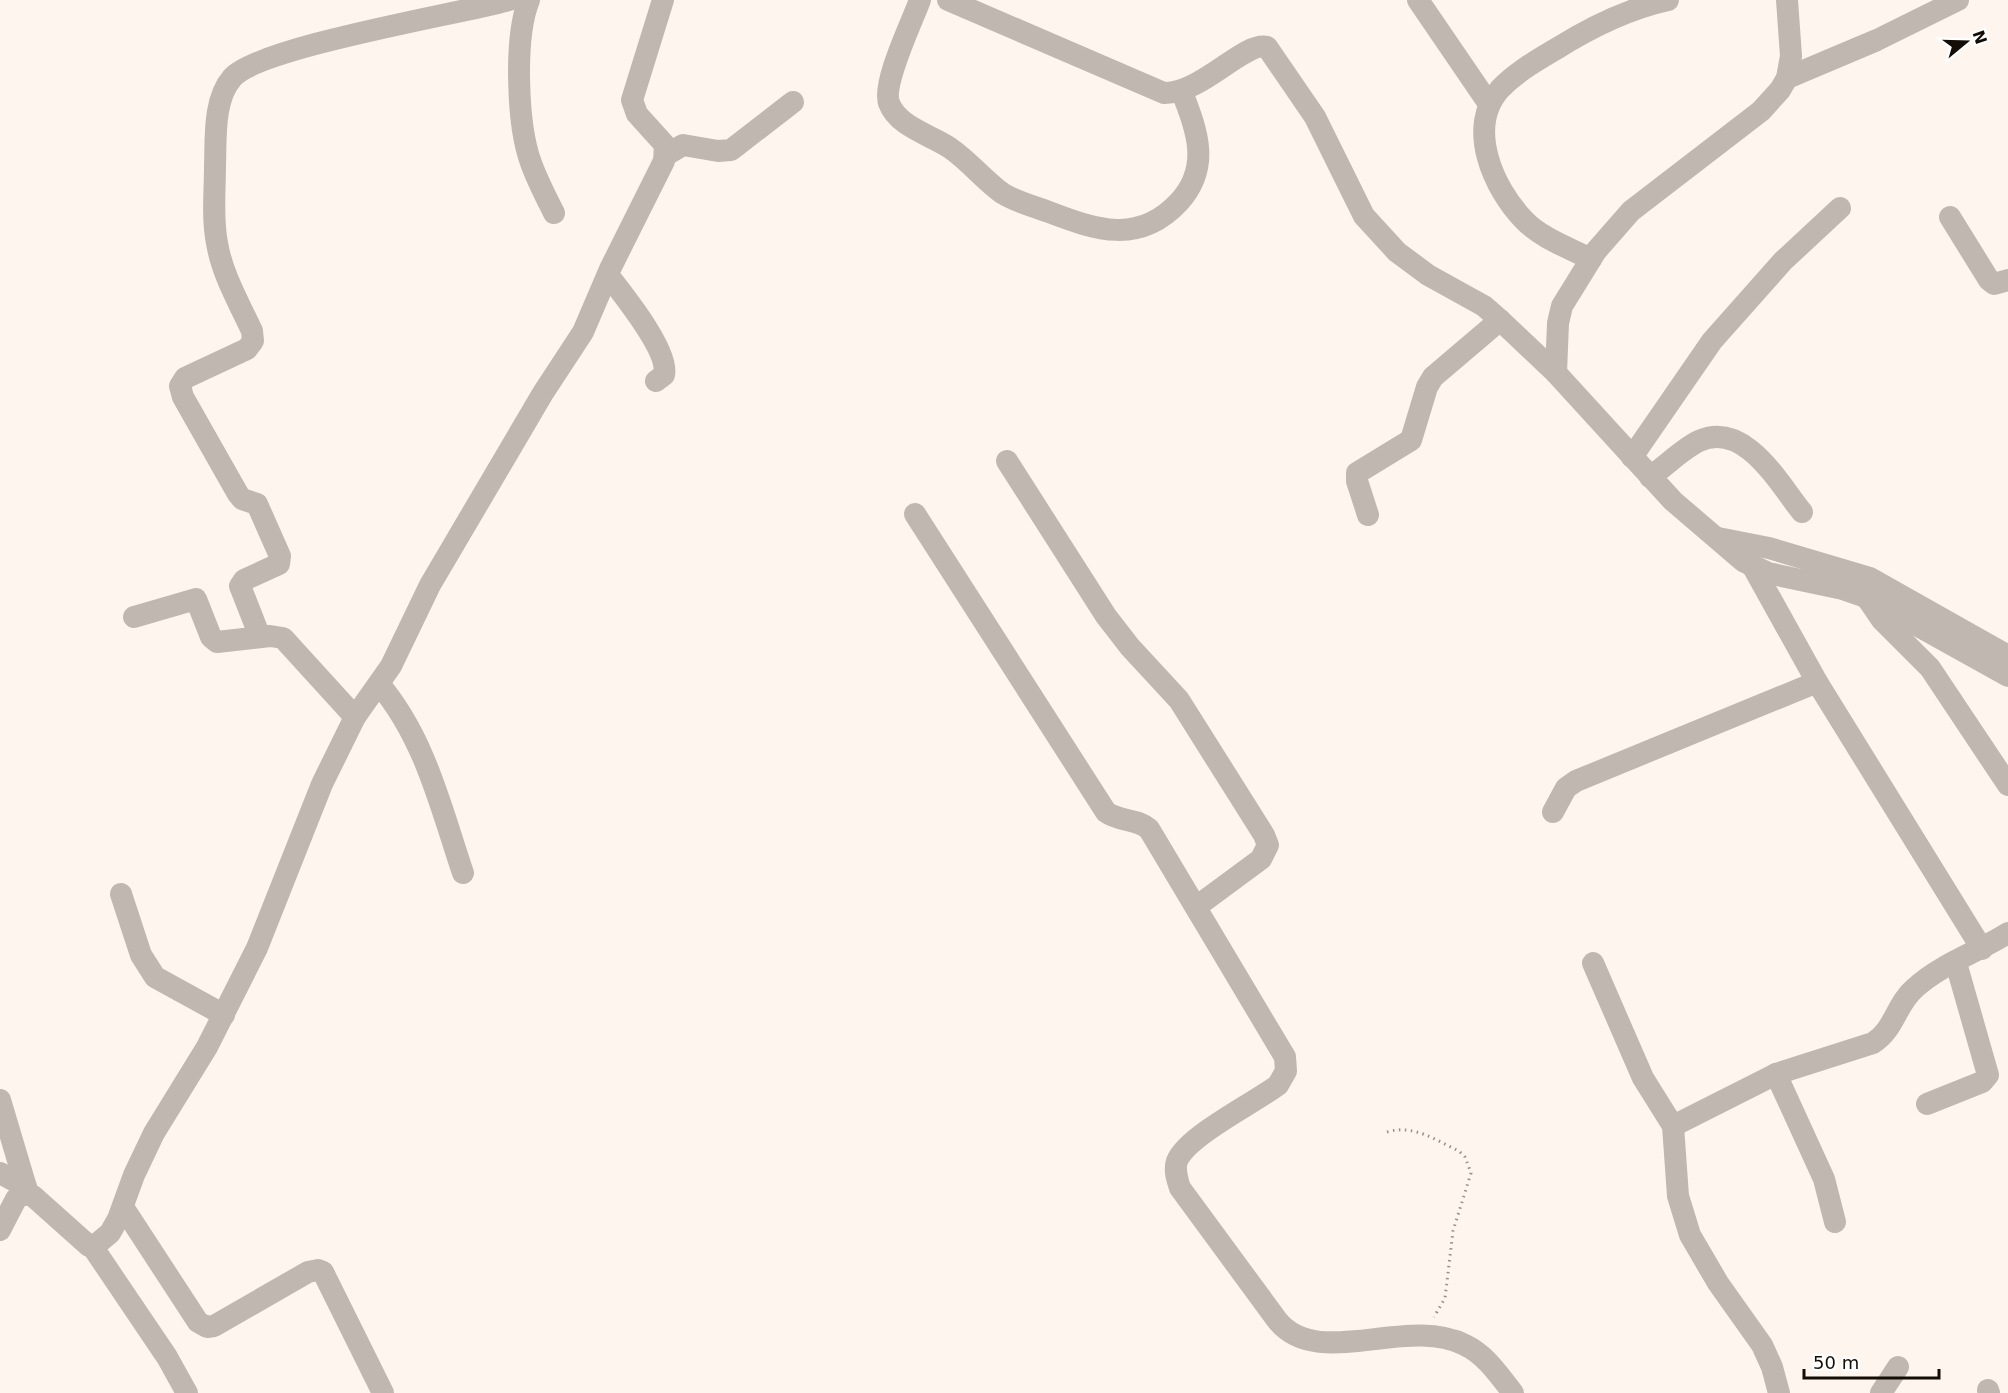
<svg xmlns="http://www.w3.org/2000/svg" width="2008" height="1393" font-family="'DejaVu Sans',sans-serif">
<rect width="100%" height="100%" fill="#fef6ee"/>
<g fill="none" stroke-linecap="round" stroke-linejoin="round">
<!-- path -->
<path stroke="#98918a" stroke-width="3" stroke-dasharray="1.5 4.5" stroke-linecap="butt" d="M 1387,1132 C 1414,1124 1435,1140 1459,1151 L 1465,1157 L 1471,1173 L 1453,1231 L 1445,1298 L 1434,1317"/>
<!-- minor -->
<g stroke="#c0b8b0" stroke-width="22">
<path d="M 529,0 C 514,37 517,125 531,163 C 537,180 546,197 554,213"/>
<path d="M 920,0 C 912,22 882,83 889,103 C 898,127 931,135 950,148 C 969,161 984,180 1002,193 C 1016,202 1033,206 1049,212 C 1096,230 1139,245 1179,202 C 1211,167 1197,131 1182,92"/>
<path d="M 948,0 L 1164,93 C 1201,94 1246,40 1267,47 L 1315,117 L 1364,216 L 1397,252 L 1428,275 L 1484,306 L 1500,320 L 1556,373 L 1673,501 L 1743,561 L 1768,573 L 1843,589 L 1866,597 L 2008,676"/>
<polyline points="1418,0 1489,104"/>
<polyline points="1787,78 1877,40 1958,0"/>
<polyline points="666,155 683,145 718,151 731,150 793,102"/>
<polyline points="1950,217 1989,280 1994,284 2008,280"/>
<path d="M 1591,259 C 1569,248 1541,238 1524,220 C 1493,188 1466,127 1500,89 C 1516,72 1536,61 1556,49 C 1591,27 1627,9 1668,0"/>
<path d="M 608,275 C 622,293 670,352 664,375 L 656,381"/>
<polyline points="1556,373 1558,323 1562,306 1596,251 1631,211 1761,111 1780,90 1787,78 1791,56 1787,0"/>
<polyline points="1632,457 1712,341 1783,261 1840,208"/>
<polyline points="1007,461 1106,616 1130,647 1179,700 1264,835 1268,845 1261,859 1196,907"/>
<path d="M 1650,477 C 1666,466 1682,449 1699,441 C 1745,420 1779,484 1802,512"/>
<path d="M 915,514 L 1106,812 C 1120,822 1136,818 1149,829 L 1285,1057 L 1286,1071 L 1278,1085 C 1254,1103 1187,1136 1177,1161 C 1174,1170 1177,1179 1180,1188 L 1277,1320 C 1317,1371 1406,1315 1465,1345 C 1486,1355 1499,1375 1513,1393"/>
<polyline points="1368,515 1357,481 1357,473 1411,440 1427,387 1433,377 1500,320"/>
<polyline points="1718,538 1769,548 1870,578 2008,656"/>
<polyline points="1753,567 1817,682 1982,949"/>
<polyline points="1867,598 1882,620 1930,668 2008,785"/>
<polyline points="134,617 196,599 211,637 217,642 270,636 283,638 355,717"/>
<path d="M 260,637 L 240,586 L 244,580 L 279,564 L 280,556 L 257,504 L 242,499 L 238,494 L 183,397 L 180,386 L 185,378 L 247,349 L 253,341 L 252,331 C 239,303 222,274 217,243 C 212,218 215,191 215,166 C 216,139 213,100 232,78 C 258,47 459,14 509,0"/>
<path d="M 379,684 C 425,738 441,808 463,873"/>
<polyline points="1553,812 1566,788 1576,781 1817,682"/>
<polyline points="121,894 141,955 155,977 224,1015"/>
<polyline points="1593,963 1643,1078 1673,1126 1678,1196 1690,1235 1718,1283 1762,1345 1772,1367 1779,1393"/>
<polyline points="1776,1074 1824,1179 1835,1222"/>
<polyline points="0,1100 28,1194"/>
<polyline points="1927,1104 1982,1082 1988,1075 1956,963"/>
<path d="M 1673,1126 L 1776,1074 L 1873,1043 C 1895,1029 1896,1004 1915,988 C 1941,964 1978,952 2008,933"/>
<polyline points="0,1173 26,1187"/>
<polyline points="123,1207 198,1322 207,1327 214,1326 308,1272 318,1270 323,1272 383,1393"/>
<polyline points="0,1230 16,1199 24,1194 33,1196 89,1246 98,1243 110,1233 118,1219 134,1175 154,1133 207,1047 257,948 322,784 355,717 391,666 430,585 543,393 583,332 610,269 664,161 665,145 637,114 632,100 663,0"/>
<polyline points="92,1246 167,1357 187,1393"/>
<polyline points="1988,1390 1989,1393"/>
<polyline points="1881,1393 1898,1367"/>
</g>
</g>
<!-- north arrow -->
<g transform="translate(1966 42) rotate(71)" stroke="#ffffff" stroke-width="4.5" paint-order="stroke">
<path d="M0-4.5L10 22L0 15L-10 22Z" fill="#130d06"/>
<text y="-9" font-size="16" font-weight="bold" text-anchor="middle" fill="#130d06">N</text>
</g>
<!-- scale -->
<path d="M1804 1369v9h135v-9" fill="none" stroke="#130d06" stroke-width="3"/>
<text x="1813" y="1369" font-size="18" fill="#130d06" stroke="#ffffff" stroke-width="4.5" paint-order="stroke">50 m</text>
</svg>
